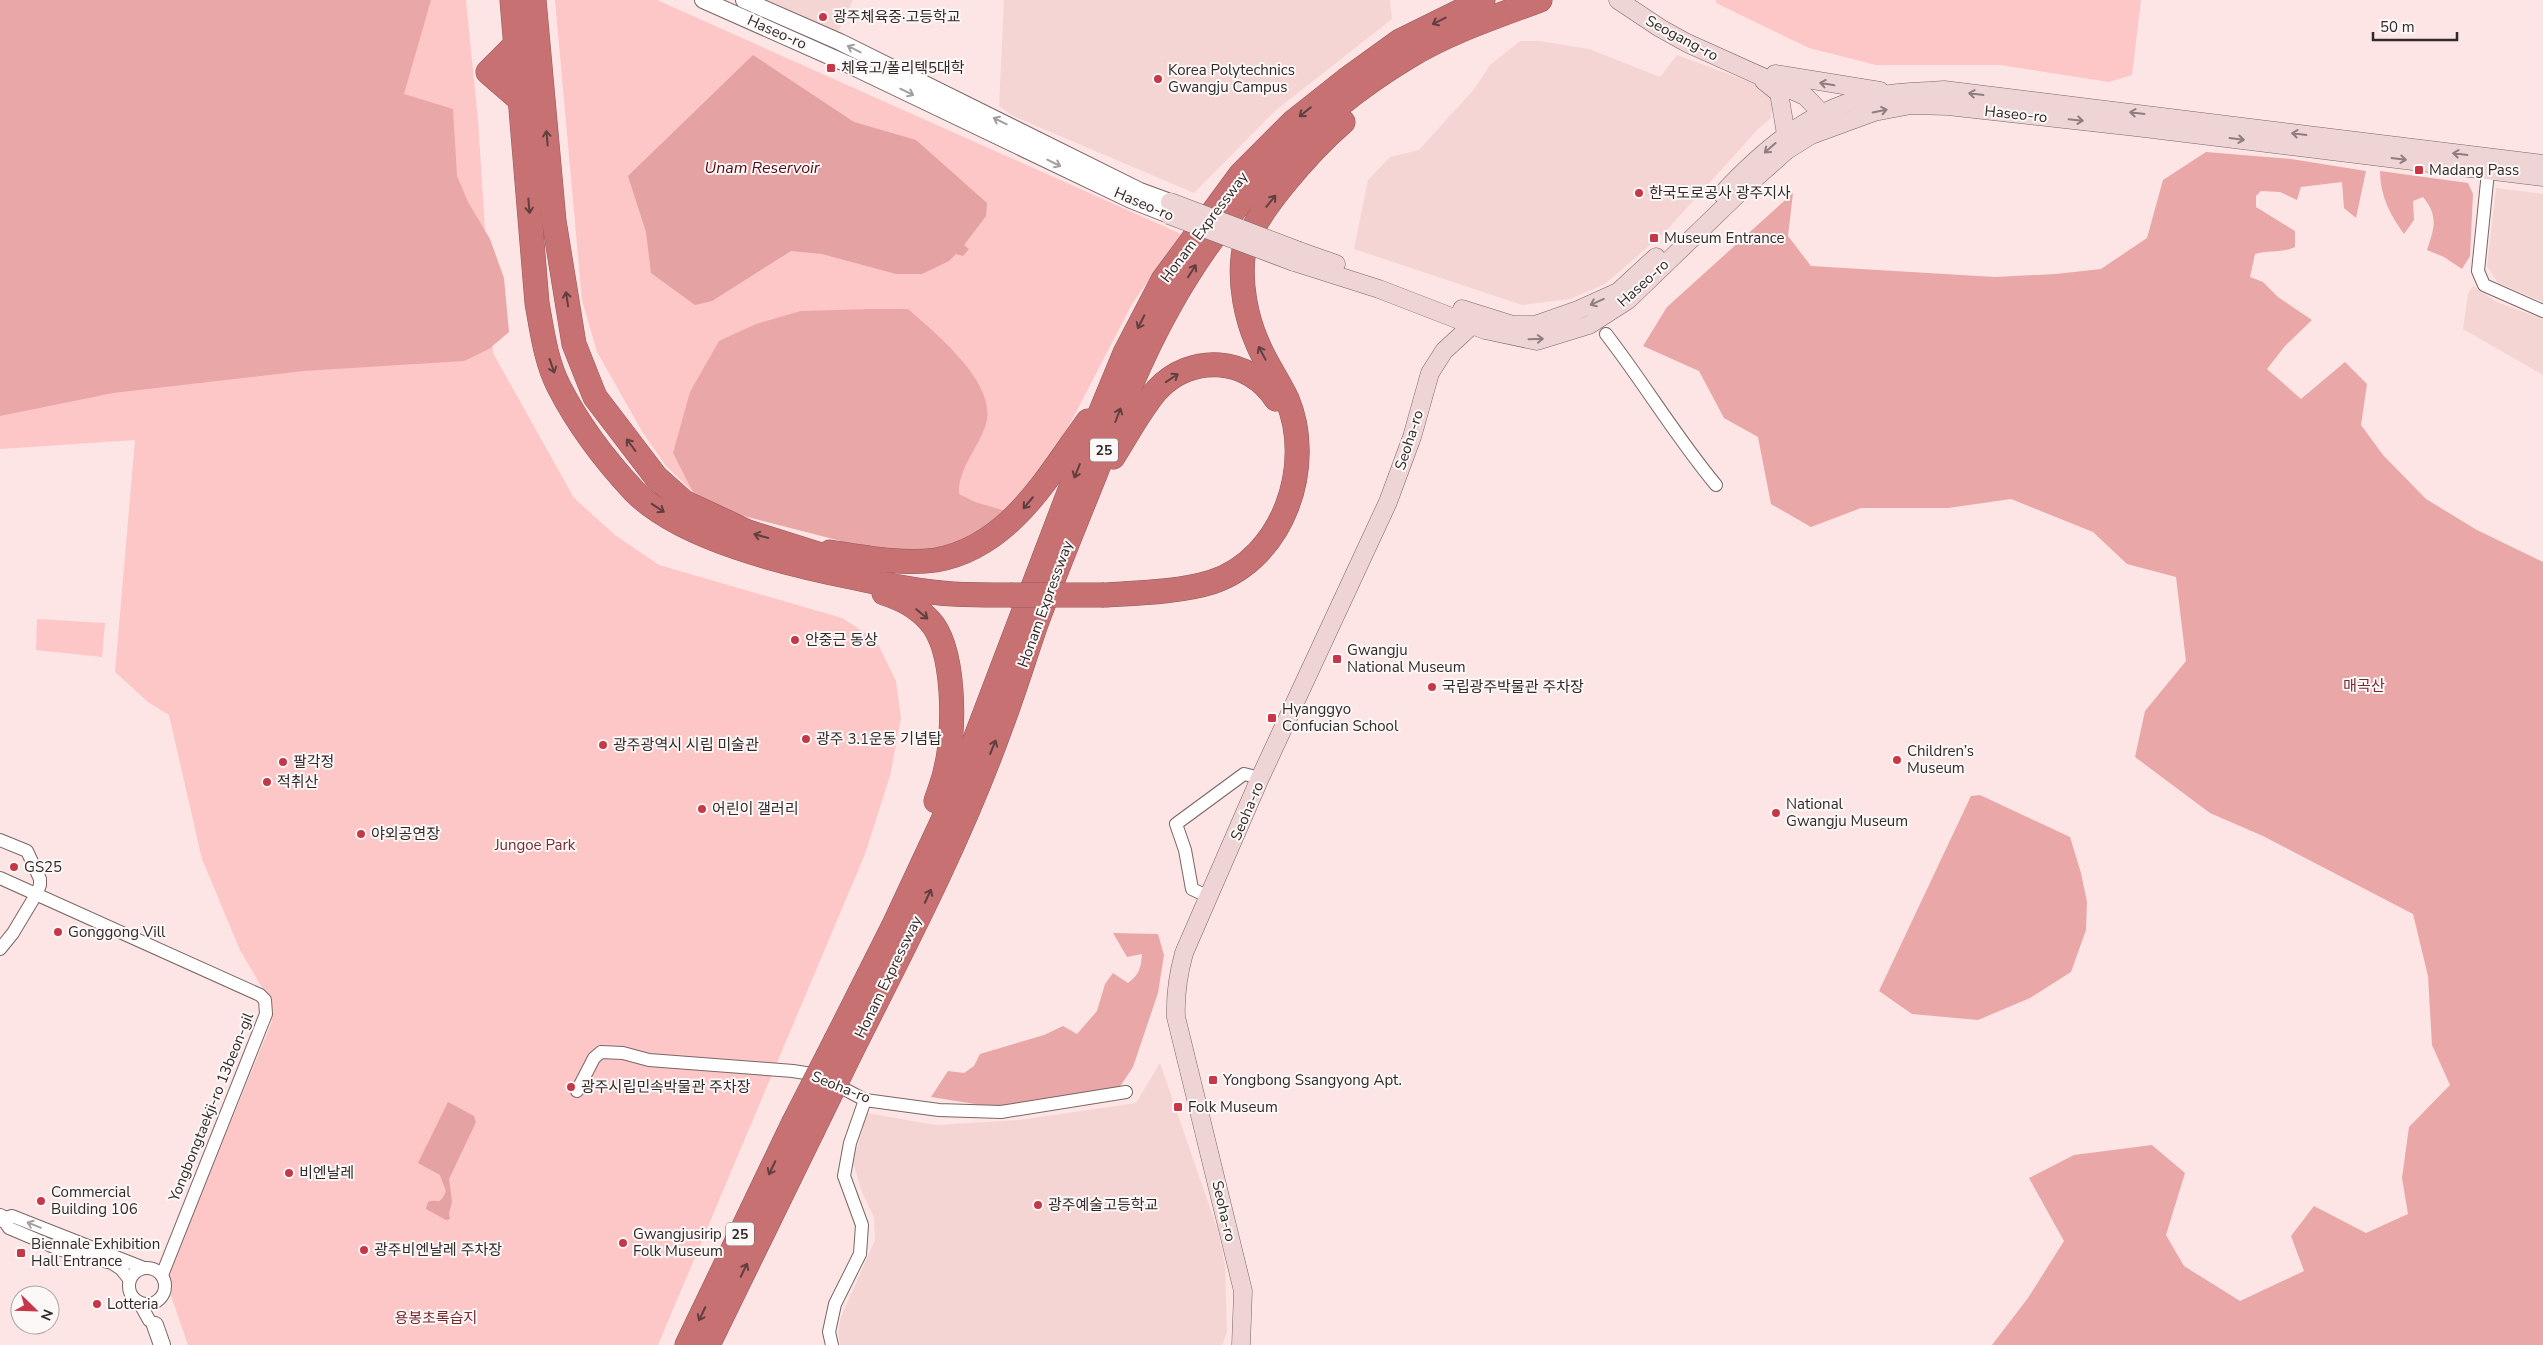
<svg xmlns="http://www.w3.org/2000/svg" width="2543" height="1345" font-family="'Nunito Sans','Noto Sans KR',sans-serif">
<rect width="100%" height="100%" fill="#fde5e5"/>
<!-- built -->
<g fill="#f5d5d4">
<polygon points="763,0 853,0 837,34"/>
<polygon points="1004,0 1390,0 1392,19 1275,111 1194,193 1013,116 999,106"/>
<polygon points="1520,41 1540,41 1589,49 1660,77 1677,55 1761,86 1773,96 1771,118 1759,128 1665,232 1605,284 1570,299 1522,305 1354,249 1368,180 1390,157 1419,150 1475,88 1490,65"/>
<polygon points="2496,188 2543,194 2543,302 2498,283 2487,266"/>
<polygon points="2473,286 2497,302 2543,319 2543,375 2463,329 2468,294"/>
<polygon points="1160,1063 1218,1231 1225,1265 1227,1332 1222,1345 840,1345 838,1332 841,1317 875,1240 874,1217 862,1192 853,1163 867,1113 936,1125 1019,1120 1136,1103"/>
</g>
<!-- green -->
<g fill="#fcc7c6">
<polygon points="0,0 466,0 478,120 493,353 574,498 615,535 659,565 842,618 876,640 896,681 901,718 890,776 865,854 658,1345 188,1345 166,1281 272,1021 267,996 240,950 202,859 169,715 148,702 115,672 135,440 0,449"/>
<polygon points="555,0 657,0 1181,234 1132,304 1073,418 1047,463 1009,512 728,512 693,492 666,466 643,433 597,352 582,300"/>
<polygon points="1716,0 2141,0 2132,75 2109,82 2000,65 1876,65 1809,48 1716,3"/>
<polygon points="37,619 105,623 102,657 36,650"/>
</g>
<!-- forest -->
<g fill="#e9a7a7">
<polygon points="0,0 431,0 404,94 453,109 457,176 468,202 490,239 504,278 509,332 489,349 464,361 303,371 113,393 0,416"/>
<path d="M 2206,152 L 2291,159 L 2366,171 L 2356,218 L 2344,208 L 2342,182 L 2301,187 L 2297,200 L 2280,192 L 2261,191 L 2256,196 L 2256,207 L 2295,231 L 2295,247 C 2283,253 2269,250 2255,254 L 2250,277 L 2263,282 L 2278,297 L 2312,320 L 2285,346 L 2267,369 L 2301,399 L 2345,362 L 2367,384 L 2361,425 L 2383,455 L 2426,499 L 2477,530 L 2543,562 L 2543,1345 L 1992,1345 L 2028,1298 L 2064,1241 L 2029,1178 L 2074,1155 L 2152,1145 L 2185,1173 L 2166,1235 L 2184,1266 L 2240,1301 L 2304,1271 L 2291,1236 L 2314,1206 L 2366,1233 L 2408,1214 L 2402,1178 L 2409,1127 L 2450,1085 L 2432,1045 L 2428,976 L 2413,914 L 2263,836 L 2210,813 L 2135,757 L 2145,711 L 2186,661 L 2176,577 L 2127,564 L 2093,532 L 2011,499 L 1948,508 L 1861,508 L 1811,527 L 1771,504 L 1758,437 L 1724,418 L 1699,371 L 1643,346 L 1667,307 L 1793,193 L 1788,236 L 1811,266 L 1995,277 L 2056,274 L 2101,269 L 2147,238 L 2163,180 Z"/>
<path d="M 2380,171 L 2468,183 L 2473,194 L 2470,256 L 2462,269 L 2444,257 L 2427,250 C 2434,229 2439,216 2423,197 L 2413,201 L 2414,220 L 2404,234 C 2390,215 2380,195 2380,171 Z"/>
<path d="M 872,309 L 908,309 C 935,333 998,383 986,424 C 978,449 958,468 959,494 L 975,502 L 1009,512 L 962,542 L 924,553 L 876,550 L 732,513 L 693,492 L 673,453 L 690,392 L 719,341 L 756,324 L 801,311 Z"/>
<polygon points="1980,795 2070,837 2081,873 2087,902 2086,930 2071,972 2030,998 1978,1020 1912,1014 1879,991 1971,796"/>
<path d="M 1113,933 L 1158,934 L 1164,955 L 1158,993 L 1133,1067 L 1117,1091 L 1000,1108 L 931,1097 L 948,1071 L 964,1073 L 974,1066 L 980,1054 L 1044,1035 L 1063,1026 L 1077,1034 L 1097,1011 L 1105,984 L 1113,973 L 1128,983 C 1139,975 1141,968 1142,954 L 1127,957 Z"/>
</g>
<!-- water -->
<g fill="#e4a2a2">
<polygon points="753,55 854,122 916,140 987,203 986,216 964,245 969,249 963,256 956,254 949,261 922,274 896,274 822,254 791,251 712,301 695,305 651,273 646,232 628,176"/>
<path d="M 448,1102 L 474,1116 L 476,1122 L 449,1179 L 452,1202 L 449,1213 L 450,1219 L 446,1220 L 426,1209 L 428,1202 C 439,1198 439,1207 446,1191 L 440,1175 L 418,1163 Z"/>
</g>
<g fill="none" stroke-linecap="round" stroke-linejoin="round">
<!-- minor casing -->
<g stroke="#7a6565" stroke-width="14">
<g id="minor">
<polyline points="2489,162 2478,271 2484,285 2543,311"/>
<path d="M 1606,334 C 1644,383 1676,437 1716,485"/>
<polyline points="0,840 27,851 40,879 40,885 37,893 13,933 0,949"/>
<polyline points="0,878 260,995 265,1000 266,1014 162,1275"/>
<polyline points="1209,897 1192,889 1185,850 1176,824 1244,774 1260,778"/>
<polyline points="577,1091 594,1058 601,1052 623,1053 649,1060 793,1071 818,1075 865,1100 939,1110 1001,1112 1126,1092"/>
<circle cx="147" cy="1286" r="18"/>
<polyline points="129,1279 121,1269 112,1263 61,1250 9,1228 3,1219 12,1216 144,1268"/>
<polyline points="139,1302 149,1320 155,1325"/>
<polyline points="832,1345 829,1332 835,1304 860,1254 862,1225 844,1176 850,1143 865,1100"/>
</g>
</g>
<!-- tertiary casing -->
<g stroke="#7a6565" stroke-width="18">
<g id="tertiary">
<polyline points="703,0 847,64 1131,200 1169,215"/>
<polyline points="744,0 840,42 1140,191 1170,202"/>
<polyline points="0,1217 3,1219"/>
<polyline points="155,1325 162,1345"/>
</g>
</g>
<!-- secondary casing -->
<g stroke="#7a6565" stroke-width="19">
<g id="secondary">
<polyline points="1618,0 1660,28 1687,43 1805,96 1830,122"/>
<polyline points="1775,74 1880,91"/>
<polyline points="1764,81 1779,93 1786,134"/>
<path d="M 1722,194 C 1761,152 1807,112 1864,98 C 1890,92 1918,92 1944,90 L 2543,164"/>
<polyline points="1299,251 1336,264"/>
<polyline points="1294,262 1379,289 1485,330 1537,341 1589,325 1628,300 1743,189 1787,150 1811,135 1874,112 1911,105 1948,106 2136,127 2543,177"/>
<polyline points="1462,309 1513,325 1535,325 1578,310 1618,292 1656,257"/>
<path d="M 1241,1345 L 1243,1291 L 1176,1017 C 1175,995 1178,975 1184,953 L 1260,778 L 1388,502 L 1412,437 L 1430,373 L 1444,351 L 1472,325 L 1482,320"/>
</g>
</g>
<!-- motorway casing -->
<g stroke="#935859" stroke-width="25">
<g id="motorway">
<path d="M 512,0 L 537,303 C 542,331 546,362 559,387 C 578,424 606,461 634,491 C 682,540 791,565 856,578 C 888,585 920,592 953,594 C 972,595 991,595 1010,595"/>
<polyline points="534,0 554,221 574,344 595,397 656,477 684,502 748,532 846,563"/>
<polyline points="515,45 488,72 518,98"/>
<path d="M 1113,457 C 1127,435 1140,410 1157,390 C 1191,353 1249,357 1276,399"/>
<path d="M 830,552 C 863,557 902,565 936,560 C 1010,547 1048,476 1088,421"/>
<path d="M 884,593 C 902,599 916,606 929,620 C 956,648 955,733 946,768 C 944,780 939,791 936,801"/>
<path d="M 1104,595 C 1137,593 1180,592 1212,582 C 1284,558 1315,465 1287,399 C 1278,380 1265,362 1257,342 C 1246,317 1240,285 1243,257 C 1246,220 1314,147 1343,122"/>
<polyline points="836,1040 893,927 950,805 1089,440 1125,353 1163,280 1241,174 1293,122 1346,80 1400,41 1483,0"/>
<path d="M 852,1050 C 905,945 960,840 1000,729 C 1013,695 1024,659 1036,624 C 1055,573 1076,522 1096,472 C 1118,415 1140,358 1170,305 C 1226,205 1310,116 1408,57 C 1449,32 1495,17 1540,0"/>
<polyline points="687,1345 793,1124"/>
<polyline points="708,1345 812,1132"/>
</g>
</g>
<!-- minor -->
<use href="#minor" stroke="#fff" stroke-width="12"/>
<!-- tertiary -->
<use href="#tertiary" stroke="#fff" stroke-width="16"/>
<!-- secondary -->
<use href="#secondary" stroke="#eed4d5" stroke-width="18"/>
<!-- motorway -->
<use href="#motorway" stroke="#c77173" stroke-width="24"/>
<!-- secondary-bridge casing -->
<g stroke="#7a6565" stroke-width="19" stroke-linecap="butt">
<g id="secondary-bridge">
<polyline points="1170,202 1299,251"/>
<polyline points="1169,215 1294,262"/>
</g>
</g>
<!-- motorway-bridge casing -->
<g stroke="#935859" stroke-width="25" stroke-linecap="butt">
<g id="motorway-bridge">
<polyline points="1010,595 1104,595"/>
<polyline points="793,1124 836,1040"/>
<polyline points="812,1132 852,1050"/>
</g>
</g>
<!-- secondary-bridge -->
<use href="#secondary-bridge" stroke="#eed4d5" stroke-width="18"/>
<!-- motorway-bridge -->
<use href="#motorway-bridge" stroke="#c77173" stroke-width="24"/>
</g>
<!-- one-way arrows -->
<defs><path id="oneway-shaft" d="M-6 0H5M1.5-3L5.5 0L1.5 3" fill="none" stroke-width="1.6" stroke-linecap="round" stroke-linejoin="round" transform="scale(1.25)"/></defs>
<g stroke="#5f3f3f">
<use href="#oneway-shaft" transform="translate(1439 21) rotate(153)"/>
<use href="#oneway-shaft" transform="translate(1305 112) rotate(141)"/>
<use href="#oneway-shaft" transform="translate(547 138) rotate(-95)"/>
<use href="#oneway-shaft" transform="translate(1271 201) rotate(-51)"/>
<use href="#oneway-shaft" transform="translate(529 206) rotate(85)"/>
<use href="#oneway-shaft" transform="translate(1192 271) rotate(-57)"/>
<use href="#oneway-shaft" transform="translate(567 299) rotate(-99)"/>
<use href="#oneway-shaft" transform="translate(1141 322) rotate(117)"/>
<use href="#oneway-shaft" transform="translate(1262 353) rotate(-118)"/>
<use href="#oneway-shaft" transform="translate(552 366) rotate(71)"/>
<use href="#oneway-shaft" transform="translate(1172 378) rotate(-34)"/>
<use href="#oneway-shaft" transform="translate(1118 415) rotate(-69)"/>
<use href="#oneway-shaft" transform="translate(631 445) rotate(-127)"/>
<use href="#oneway-shaft" transform="translate(1077 471) rotate(112)"/>
<use href="#oneway-shaft" transform="translate(1028 503) rotate(130)"/>
<use href="#oneway-shaft" transform="translate(658 508) rotate(34)"/>
<use href="#oneway-shaft" transform="translate(761 536) rotate(-164)"/>
<use href="#oneway-shaft" transform="translate(922 614) rotate(40)"/>
<use href="#oneway-shaft" transform="translate(993 747) rotate(-68)"/>
<use href="#oneway-shaft" transform="translate(928 896) rotate(-65)"/>
<use href="#oneway-shaft" transform="translate(772 1168) rotate(116)"/>
<use href="#oneway-shaft" transform="translate(744 1270) rotate(-64)"/>
<use href="#oneway-shaft" transform="translate(702 1314) rotate(116)"/>
</g>
<g stroke="#a39f9f">
<use href="#oneway-shaft" transform="translate(854 49) rotate(-153)"/>
<use href="#oneway-shaft" transform="translate(907 92) rotate(26)"/>
<use href="#oneway-shaft" transform="translate(1000 121) rotate(-154)"/>
<use href="#oneway-shaft" transform="translate(1054 163) rotate(26)"/>
<use href="#oneway-shaft" transform="translate(34 1225) rotate(-158)"/>
</g>
<g stroke="#907e7f">
<use href="#oneway-shaft" transform="translate(1827 84) rotate(-170)"/>
<use href="#oneway-shaft" transform="translate(1976 94) rotate(-173)"/>
<use href="#oneway-shaft" transform="translate(1880 111) rotate(-12)"/>
<use href="#oneway-shaft" transform="translate(2137 113) rotate(-173)"/>
<use href="#oneway-shaft" transform="translate(2076 120) rotate(6)"/>
<use href="#oneway-shaft" transform="translate(2299 134) rotate(-173)"/>
<use href="#oneway-shaft" transform="translate(2237 139) rotate(7)"/>
<use href="#oneway-shaft" transform="translate(1770 148) rotate(139)"/>
<use href="#oneway-shaft" transform="translate(2460 154) rotate(-173)"/>
<use href="#oneway-shaft" transform="translate(2399 159) rotate(7)"/>
<use href="#oneway-shaft" transform="translate(1597 302) rotate(156)"/>
<use href="#oneway-shaft" transform="translate(1536 339) rotate(-2)"/>
</g>
<!-- markers -->
<g fill="#c73748" stroke="#fcf8f7" stroke-width="2">
<circle cx="823" cy="17" r="5"/>
<rect x="826" y="63" width="10" height="10" rx="2.5"/>
<circle cx="1158" cy="79" r="5"/>
<rect x="2414" y="165" width="10" height="10" rx="2.5"/>
<circle cx="1639" cy="193" r="5"/>
<rect x="1649" y="233" width="10" height="10" rx="2.5"/>
<circle cx="795" cy="640" r="5"/>
<rect x="1332" y="654" width="10" height="10" rx="2.5"/>
<circle cx="1432" cy="687" r="5"/>
<rect x="1267" y="713" width="10" height="10" rx="2.5"/>
<circle cx="806" cy="739" r="5"/>
<circle cx="603" cy="745" r="5"/>
<circle cx="1897" cy="760" r="5"/>
<circle cx="283" cy="762" r="5"/>
<circle cx="267" cy="782" r="5"/>
<circle cx="702" cy="809" r="5"/>
<circle cx="1776" cy="813" r="5"/>
<circle cx="361" cy="834" r="5"/>
<circle cx="14" cy="867" r="5"/>
<circle cx="58" cy="932" r="5"/>
<rect x="1208" y="1075" width="10" height="10" rx="2.5"/>
<circle cx="571" cy="1087" r="5"/>
<rect x="1173" y="1102" width="10" height="10" rx="2.5"/>
<circle cx="289" cy="1173" r="5"/>
<circle cx="41" cy="1201" r="5"/>
<circle cx="1038" cy="1205" r="5"/>
<circle cx="623" cy="1243" r="5"/>
<circle cx="364" cy="1250" r="5"/>
<rect x="16" y="1248" width="10" height="10" rx="2.5"/>
<circle cx="97" cy="1304" r="5"/>
</g>
<g text-anchor="middle" dominant-baseline="central" stroke-width="4" stroke-linejoin="round" paint-order="stroke">
<!-- shield labels -->
<g fill="#fcf8f7" stroke="#6f6767" stroke-width="1">
<rect x="1090" y="438.5" width="28" height="23" rx="4"/>
<rect x="726" y="1222.5" width="28" height="23" rx="4"/>
</g>
<g font-size="14" font-weight="bold" fill="#322929">
<text x="1104" y="450">25</text>
<text x="740" y="1234">25</text>
</g>
<!-- poi labels -->
<g font-size="15" fill="#322929" stroke="#fcf8f7" text-anchor="start">
<text x="833" y="17">광주체육중·고등학교</text>
<text x="841" y="68">체육고/폴리텍5대학</text>
<text x="1168" y="70">Korea Polytechnics<tspan x="1168" dy="17">Gwangju Campus</tspan></text>
<text x="2429" y="170">Madang Pass</text>
<text x="1649" y="193">한국도로공사 광주지사</text>
<text x="1664" y="238">Museum Entrance</text>
<text x="805" y="640">안중근 동상</text>
<text x="1347" y="650">Gwangju<tspan x="1347" dy="17">National Museum</tspan></text>
<text x="1442" y="687">국립광주박물관 주차장</text>
<text x="1282" y="709">Hyanggyo<tspan x="1282" dy="17">Confucian School</tspan></text>
<text x="816" y="739">광주 3.1운동 기념탑</text>
<text x="613" y="745">광주광역시 시립 미술관</text>
<text x="1907" y="751">Children’s<tspan x="1907" dy="17">Museum</tspan></text>
<text x="293" y="762">팔각정</text>
<text x="277" y="782">적취산</text>
<text x="1786" y="804">National<tspan x="1786" dy="17">Gwangju Museum</tspan></text>
<text x="712" y="809">어린이 갤러리</text>
<text x="371" y="834">야외공연장</text>
<text x="24" y="867">GS25</text>
<text x="68" y="932">Gonggong Vill</text>
<text x="1223" y="1080">Yongbong Ssangyong Apt.</text>
<text x="581" y="1087">광주시립민속박물관 주차장</text>
<text x="1188" y="1107">Folk Museum</text>
<text x="299" y="1173">비엔날레</text>
<text x="51" y="1192">Commercial<tspan x="51" dy="17">Building 106</tspan></text>
<text x="1048" y="1205">광주예술고등학교</text>
<text x="633" y="1234">Gwangjusirip<tspan x="633" dy="17">Folk Museum</tspan></text>
<text x="31" y="1244">Biennale Exhibition<tspan x="31" dy="17">Hall Entrance</tspan></text>
<text x="374" y="1250">광주비엔날레 주차장</text>
<text x="107" y="1304">Lotteria</text>
</g>
<!-- street labels -->
<g font-size="15" fill="#322929" stroke="#fcf8f7">
<text transform="translate(777 32) rotate(24)">Haseo-ro</text>
<text transform="translate(1682 38) rotate(28)">Seogang-ro</text>
<text transform="translate(2016 114) rotate(6)">Haseo-ro</text>
<text transform="translate(1144 204) rotate(23)">Haseo-ro</text>
<text transform="translate(1204 227) rotate(-53)">Honam Expressway</text>
<text transform="translate(1643 283) rotate(-42)">Haseo-ro</text>
<text transform="translate(1409 440) rotate(-72)">Seoha-ro</text>
<text transform="translate(1045 604) rotate(-70)">Honam Expressway</text>
<text transform="translate(1247 811) rotate(-67)">Seoha-ro</text>
<text transform="translate(888 977) rotate(-64)">Honam Expressway</text>
<text transform="translate(841 1087) rotate(22)">Seoha-ro</text>
<text transform="translate(211 1107) rotate(-68)">Yongbongtaekji-ro 13beon-gil</text>
<text transform="translate(1224 1211) rotate(77)">Seoha-ro</text>
</g>
<!-- park labels -->
<g font-size="15" fill="#77292f" stroke="#fcf8f7">
<text x="2364" y="686">매곡산</text>
<text x="535" y="845">Jungoe Park</text>
<text x="436" y="1318">용봉초록습지</text>
</g>
<!-- water labels -->
<g font-size="16" font-style="italic" fill="#580a17" stroke="#fcf8f7">
<text x="762" y="168">Unam Reservoir</text>
</g>
</g>
<!-- north arrow -->
<g transform="translate(35 1310) rotate(113)"><circle r="24" fill="#fcf8f7" stroke="#aba5a5"/>
<path d="M0-4L9 19L0 12L-9 19Z" fill="#c73748"/>
<text y="-8" font-size="14" font-weight="bold" text-anchor="middle" fill="#322929">N</text>
</g>
<!-- scale -->
<path d="M2373 32v8h84v-8" fill="none" stroke="#322929" stroke-width="2.5"/>
<text x="2380" y="32" font-size="15" fill="#322929" stroke="#fcf8f7" stroke-width="4" paint-order="stroke">50 m</text>
</svg>
